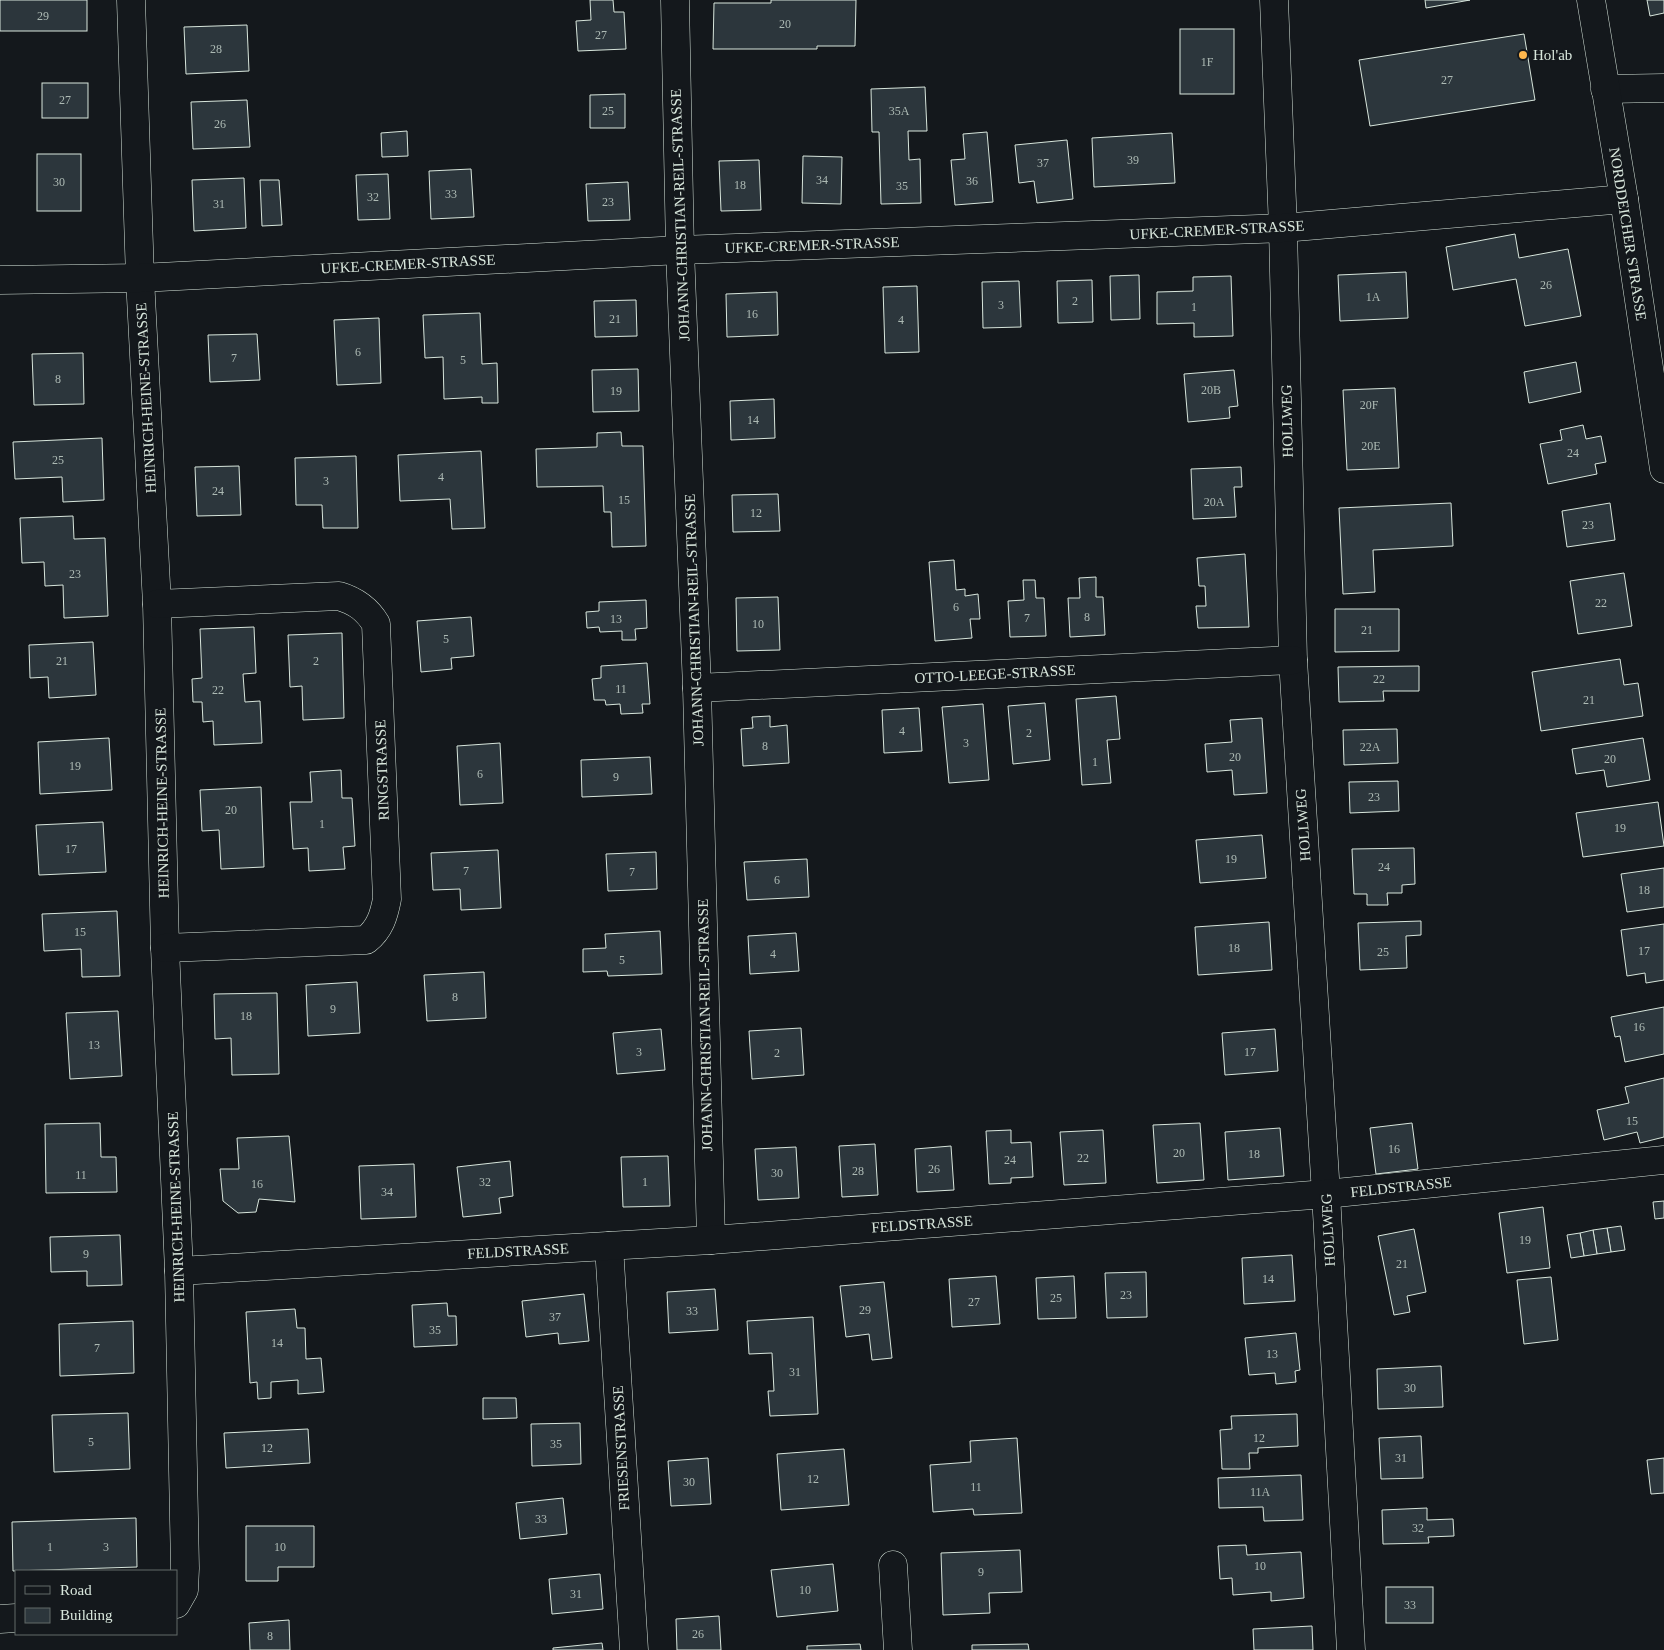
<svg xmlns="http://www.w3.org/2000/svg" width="1664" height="1650" font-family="Georgia,serif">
<rect width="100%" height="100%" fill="#14181c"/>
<!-- building -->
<g fill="#2c363c" stroke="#d8e6dc">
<rect x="0" y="0" width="87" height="31"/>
<polygon points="590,0 613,0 614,12 624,12 626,49 578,51 576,21 591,20"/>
<polygon points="771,0 856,0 855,46 817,46 817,49 713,49 714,3 771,3"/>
<polygon points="1425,0 1470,0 1426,8"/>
<polygon points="1647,0 1664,0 1664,13 1650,16"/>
<polygon points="247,25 249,71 186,74 184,27"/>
<rect x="1180" y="29" width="54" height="65"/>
<polygon points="1524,34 1535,100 1370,126 1359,60"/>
<rect x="42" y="83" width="46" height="35"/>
<polygon points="925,87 927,131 908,131 909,160 920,159 921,203 881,204 879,132 872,132 871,89"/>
<polygon points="625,94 625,128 590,128 590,95"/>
<polygon points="247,100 250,147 193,149 191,102"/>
<polygon points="407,131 408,156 382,157 381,133"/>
<polygon points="987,132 993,202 955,205 951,160 965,159 963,134"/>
<polygon points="1172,133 1175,183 1094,187 1092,138"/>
<polygon points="1067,140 1073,199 1037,203 1034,181 1019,183 1015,145"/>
<rect x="37" y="154" width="44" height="57"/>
<polygon points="803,156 842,157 841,204 802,203"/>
<polygon points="759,160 761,210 721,211 719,161"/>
<polygon points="471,169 474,217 431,219 429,171"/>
<polygon points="388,174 390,219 358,220 356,175"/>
<polygon points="244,178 246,228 194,231 192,180"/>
<polygon points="260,180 279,180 282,225 262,226"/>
<polygon points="628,182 630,220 588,221 586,184"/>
<polygon points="1515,234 1519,258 1568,249 1581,316 1525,326 1516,279 1453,290 1446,247"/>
<polygon points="1406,272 1408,318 1340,321 1338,275"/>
<polygon points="1139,275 1140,319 1111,320 1110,276"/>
<polygon points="1231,276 1233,336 1194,337 1194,323 1157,324 1157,292 1193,291 1193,277"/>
<polygon points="1092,280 1093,322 1058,323 1057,281"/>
<polygon points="1019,281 1021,327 983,328 982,282"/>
<polygon points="917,286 919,352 885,353 883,287"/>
<polygon points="777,292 778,335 727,337 726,294"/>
<polygon points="636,300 637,336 595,337 594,301"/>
<polygon points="480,313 482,364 497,363 498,403 482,403 482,397 444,399 443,357 425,358 423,315"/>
<polygon points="379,318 381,383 337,385 334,320"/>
<polygon points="257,334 260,380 210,382 208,335"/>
<polygon points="83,353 84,404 34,405 32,354"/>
<polygon points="1576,362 1581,392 1529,403 1524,372"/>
<polygon points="638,369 639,411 593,412 592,370"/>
<polygon points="1234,370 1238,406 1229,407 1230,418 1188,422 1184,374"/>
<polygon points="1395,388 1399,468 1347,470 1343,390"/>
<polygon points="774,399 775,438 731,440 730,401"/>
<polygon points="1583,425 1586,439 1601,436 1606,462 1595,464 1597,474 1548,484 1540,444 1562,440 1560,430"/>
<polygon points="621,432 622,446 643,446 646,546 612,547 611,512 604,512 603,486 537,487 536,449 597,447 597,433"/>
<polygon points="102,438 104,500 63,502 62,477 15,479 13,442"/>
<polygon points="481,451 485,528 452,529 450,499 400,501 398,455"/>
<polygon points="356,456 358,528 323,528 322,505 296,505 295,458"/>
<polygon points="239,466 241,515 197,516 195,467"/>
<polygon points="1241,467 1242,487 1234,487 1236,517 1193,519 1191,469"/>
<polygon points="778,494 780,531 733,532 732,495"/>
<polygon points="1451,503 1453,546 1373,550 1375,592 1343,594 1339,508"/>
<polygon points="1610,503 1615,540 1567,547 1562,511"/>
<polygon points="73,516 74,539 105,538 108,616 64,618 63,585 45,586 44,562 22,563 20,518"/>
<polygon points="1245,554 1249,627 1198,628 1196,606 1206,606 1205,586 1199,586 1197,558"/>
<polygon points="954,560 956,590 965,589 965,596 978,594 980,619 970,619 972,638 935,641 929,562"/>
<polygon points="1624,573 1632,626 1578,634 1570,581"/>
<polygon points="1096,577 1096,597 1103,597 1105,635 1070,637 1068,598 1080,598 1079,578"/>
<polygon points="1023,580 1035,580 1036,598 1044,598 1046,636 1010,637 1008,601 1024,600"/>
<polygon points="778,597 780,650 737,651 736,598"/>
<polygon points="646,600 647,628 635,629 636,640 622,640 622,631 600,632 599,627 587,628 586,612 599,611 599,602"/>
<polygon points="1335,609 1399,609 1399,651 1335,652"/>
<polygon points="471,617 474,656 451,658 452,669 421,672 417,621"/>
<polygon points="254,627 256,673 243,674 245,702 260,701 262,743 214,745 213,721 203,722 202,702 193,702 192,679 202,678 200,629"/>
<polygon points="342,633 344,718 303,720 302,686 290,687 288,635"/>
<polygon points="93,642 96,695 49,698 48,677 30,678 29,645"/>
<polygon points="1620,659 1624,685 1638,683 1643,716 1541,731 1532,672"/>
<polygon points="647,663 650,704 642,704 643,713 621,714 620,704 606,705 605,700 594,700 592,679 601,678 601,666"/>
<polygon points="1419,666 1419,691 1383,691 1384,701 1339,702 1338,667"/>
<polygon points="1116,696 1120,739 1107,740 1111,783 1082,785 1076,699"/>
<polygon points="1045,703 1050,760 1013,764 1008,706"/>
<polygon points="983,704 989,780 949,783 942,707"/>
<polygon points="919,708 922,751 884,753 882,710"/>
<polygon points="770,716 770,727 787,725 789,763 743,766 741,729 753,728 752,717"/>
<polygon points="1262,718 1267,793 1234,795 1232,770 1207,772 1205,744 1232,742 1230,720"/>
<polygon points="1397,729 1398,763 1344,765 1343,730"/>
<polygon points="109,738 112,790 40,794 38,742"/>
<polygon points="1643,738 1650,780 1607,787 1604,770 1576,774 1572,749"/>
<polygon points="500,743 503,803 460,805 457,746"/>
<polygon points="650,757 652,794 582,797 581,760"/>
<polygon points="341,770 342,798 352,798 355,846 343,847 345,869 309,871 308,848 293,849 290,802 312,802 310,772"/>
<polygon points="1398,781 1399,811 1350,813 1349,782"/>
<polygon points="261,787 264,867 221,869 219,830 202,831 200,790"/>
<polygon points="1658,802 1664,846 1583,857 1576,813"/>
<polygon points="103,822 106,872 39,875 36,825"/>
<polygon points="1262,835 1266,878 1200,883 1196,840"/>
<polygon points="1414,848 1415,884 1402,885 1402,893 1387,893 1388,905 1367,905 1367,894 1354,894 1352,849"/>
<polygon points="498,850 501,908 461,910 460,889 433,890 431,853"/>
<polygon points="656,852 657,889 608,891 606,854"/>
<polygon points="807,859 809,897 747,900 744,862"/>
<polygon points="1664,868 1664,907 1627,912 1621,874"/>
<polygon points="117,911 120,976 82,977 81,949 44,951 42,914"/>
<polygon points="1421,921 1421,935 1406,936 1407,968 1360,970 1358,923"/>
<polygon points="1269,922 1272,970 1198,975 1195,927"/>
<polygon points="1664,924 1664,980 1646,983 1645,973 1627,976 1621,930"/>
<polygon points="660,931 662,974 608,976 607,971 583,972 583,949 606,948 605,934"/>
<polygon points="796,933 799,971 750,974 748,936"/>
<polygon points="484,972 486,1018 427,1021 424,975"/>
<polygon points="357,982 360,1033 308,1036 306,985"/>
<polygon points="277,993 279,1074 232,1075 231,1038 215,1039 214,994"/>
<polygon points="1664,1007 1664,1054 1625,1062 1620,1036 1615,1037 1611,1017"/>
<polygon points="118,1011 122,1076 70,1079 66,1013"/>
<polygon points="801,1028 804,1075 752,1079 749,1031"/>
<polygon points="661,1029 665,1070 617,1074 613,1033"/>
<polygon points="1275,1029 1278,1071 1225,1075 1222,1033"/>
<polygon points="1664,1078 1664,1137 1640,1143 1637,1132 1604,1140 1597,1110 1629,1103 1625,1087"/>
<polygon points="100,1123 101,1157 116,1157 117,1192 46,1193 45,1124"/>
<polygon points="1200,1123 1204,1180 1157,1183 1153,1125"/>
<polygon points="1412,1123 1418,1169 1376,1174 1370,1128"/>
<polygon points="1280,1128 1284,1176 1228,1180 1225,1132"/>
<polygon points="1011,1130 1011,1143 1031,1142 1033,1177 1011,1178 1011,1183 989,1184 986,1131"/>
<polygon points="1103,1130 1106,1183 1064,1185 1060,1132"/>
<polygon points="289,1136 295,1202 259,1199 256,1212 238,1213 223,1201 220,1169 239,1169 237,1138"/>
<polygon points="875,1144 878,1195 842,1197 839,1146"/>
<polygon points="951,1146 954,1190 917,1192 915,1149"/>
<polygon points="796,1147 799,1198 758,1200 755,1149"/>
<polygon points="668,1156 670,1206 623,1207 621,1157"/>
<polygon points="510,1161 513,1196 499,1198 501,1213 463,1217 457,1167"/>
<polygon points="414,1164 416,1217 361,1219 359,1166"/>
<polygon points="1664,1201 1664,1218 1655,1219 1653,1202"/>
<polygon points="1543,1207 1550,1268 1507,1273 1499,1213"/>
<polygon points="1621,1226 1625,1250 1611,1252 1607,1228"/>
<polygon points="1607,1228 1611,1252 1597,1254 1593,1230"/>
<polygon points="1414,1229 1426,1292 1407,1296 1410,1312 1394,1315 1378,1236"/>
<polygon points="1593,1230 1597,1254 1584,1256 1580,1233"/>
<polygon points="1580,1233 1584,1256 1571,1258 1567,1235"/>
<polygon points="120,1235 122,1285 87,1286 87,1271 51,1272 50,1237"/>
<polygon points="1292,1255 1295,1301 1244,1304 1242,1258"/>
<polygon points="1146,1272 1147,1317 1107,1318 1105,1273"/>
<polygon points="996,1276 1000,1324 952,1327 949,1279"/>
<polygon points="1074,1276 1076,1318 1038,1319 1036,1278"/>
<polygon points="1551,1277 1558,1340 1524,1344 1517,1280"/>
<polygon points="884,1282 892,1358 872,1360 869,1334 846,1337 840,1286"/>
<polygon points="715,1289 718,1330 669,1333 667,1292"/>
<polygon points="584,1294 589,1341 559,1344 558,1333 526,1337 522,1301"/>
<polygon points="447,1303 448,1316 456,1316 457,1345 414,1347 412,1305"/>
<polygon points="295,1309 297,1328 305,1328 306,1359 321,1358 324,1392 298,1394 298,1380 271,1382 271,1398 258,1399 257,1382 250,1383 246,1312"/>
<polygon points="813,1317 818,1414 770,1416 768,1391 774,1391 772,1353 749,1354 747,1321"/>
<polygon points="133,1321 134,1373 60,1376 59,1324"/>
<polygon points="1296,1333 1300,1370 1295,1371 1296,1382 1276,1384 1275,1373 1249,1375 1245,1338"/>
<polygon points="1441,1366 1443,1407 1378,1409 1377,1369"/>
<polygon points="483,1398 516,1398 517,1418 483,1419"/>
<polygon points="128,1413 130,1469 54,1472 52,1415"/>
<polygon points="1297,1414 1298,1446 1258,1448 1258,1453 1249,1453 1250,1469 1222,1469 1220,1430 1232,1429 1231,1416"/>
<polygon points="580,1423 581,1464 532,1466 531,1424"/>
<polygon points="308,1429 310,1463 226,1468 224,1433"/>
<polygon points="1421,1436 1423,1478 1381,1479 1379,1438"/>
<polygon points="1017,1438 1022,1513 974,1515 973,1509 933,1512 930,1465 971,1462 970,1441"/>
<polygon points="844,1449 849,1505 781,1510 777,1454"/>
<polygon points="708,1458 711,1504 671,1506 668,1461"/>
<polygon points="1664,1458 1664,1493 1651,1494 1647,1460"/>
<polygon points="1301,1475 1303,1520 1264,1521 1263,1507 1219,1508 1218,1478"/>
<polygon points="563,1498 567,1534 520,1539 516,1503"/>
<polygon points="1427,1508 1427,1520 1453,1519 1454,1536 1428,1537 1429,1543 1383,1544 1382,1510"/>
<polygon points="136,1518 137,1567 13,1571 12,1522"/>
<polygon points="246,1526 314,1526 314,1567 278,1567 278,1581 246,1581"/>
<polygon points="1246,1545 1247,1555 1301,1552 1304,1598 1271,1601 1271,1592 1233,1595 1232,1578 1220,1579 1218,1546"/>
<polygon points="1020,1550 1022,1592 989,1593 990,1613 943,1615 941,1553"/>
<polygon points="833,1564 838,1611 777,1617 771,1570"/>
<polygon points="600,1574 603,1609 552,1614 549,1579"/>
<rect x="1386" y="1587" width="47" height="36"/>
<polygon points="719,1616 721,1650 677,1650 676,1619"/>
<polygon points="289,1620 290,1650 250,1650 249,1623"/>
<polygon points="1312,1626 1313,1650 1254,1650 1253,1629"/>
<polygon points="602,1643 603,1650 553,1650 553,1648"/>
<polygon points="860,1644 861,1650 807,1650 807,1646"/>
<polygon points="1028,1644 1029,1650 972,1650 972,1645"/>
</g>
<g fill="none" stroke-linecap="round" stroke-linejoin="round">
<!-- street casing -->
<g stroke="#d8e6dc" stroke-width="29">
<g id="street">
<polyline points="131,0 140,278 157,604 165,948 179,1271 185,1568 184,1590 176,1604"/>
<polyline points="675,0 680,250 697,688 711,1240"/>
<polyline points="1274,0 1283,228 1293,660 1326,1194 1351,1650"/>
<polyline points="1605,89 1664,88"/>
<polyline points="0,280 140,278 680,250 1283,228 1624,199"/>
<path d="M 157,604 L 339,596 C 356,601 367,609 376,624 L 387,899 C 384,915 380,929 366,940 L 165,948"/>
<polyline points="697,688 1293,660"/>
<polyline points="609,1246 634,1650"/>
<polyline points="179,1271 711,1240 1326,1194 1664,1160"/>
<polyline points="893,1565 898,1650"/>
<polyline points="0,1619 16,1618"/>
</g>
</g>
<!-- secondary casing -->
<g stroke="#d8e6dc" stroke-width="29">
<polyline id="secondary" points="1591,0 1624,199 1664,469"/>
</g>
<!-- street -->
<use href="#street" stroke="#14181c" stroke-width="28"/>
<!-- secondary -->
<use href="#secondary" stroke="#14181c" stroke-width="28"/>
</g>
<!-- markers -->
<circle fill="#ffb74d" stroke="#14181c" stroke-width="2" cx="1523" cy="55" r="5"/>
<g text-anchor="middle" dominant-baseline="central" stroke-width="4" stroke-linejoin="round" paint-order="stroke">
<!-- number labels -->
<g font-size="12" fill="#adbab4">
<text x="43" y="16">29</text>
<text x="785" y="24">20</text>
<text x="601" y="35">27</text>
<text x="216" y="49">28</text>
<text x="1207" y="62">1F</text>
<text x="1447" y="80">27</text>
<text x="65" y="100">27</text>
<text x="608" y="111">25</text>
<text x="899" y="111">35A</text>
<text x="220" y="124">26</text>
<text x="1133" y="160">39</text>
<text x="1043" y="163">37</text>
<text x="822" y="180">34</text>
<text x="972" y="181">36</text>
<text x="59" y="182">30</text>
<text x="740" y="185">18</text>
<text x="902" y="186">35</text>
<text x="451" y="194">33</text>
<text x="373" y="197">32</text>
<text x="608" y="202">23</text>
<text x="219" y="204">31</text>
<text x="1546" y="285">26</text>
<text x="1373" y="297">1A</text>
<text x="1075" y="301">2</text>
<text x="1001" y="305">3</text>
<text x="1194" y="307">1</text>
<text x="752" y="314">16</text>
<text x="615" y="319">21</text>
<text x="901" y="320">4</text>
<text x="358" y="352">6</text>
<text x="234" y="358">7</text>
<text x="463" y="360">5</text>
<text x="58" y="379">8</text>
<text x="1211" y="390">20B</text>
<text x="616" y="391">19</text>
<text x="1369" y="405">20F</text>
<text x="753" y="420">14</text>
<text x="1371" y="446">20E</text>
<text x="1573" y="453">24</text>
<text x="58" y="460">25</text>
<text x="441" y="477">4</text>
<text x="326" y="481">3</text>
<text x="218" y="491">24</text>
<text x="624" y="500">15</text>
<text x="1214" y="502">20A</text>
<text x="756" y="513">12</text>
<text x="1588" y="525">23</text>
<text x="75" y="574">23</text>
<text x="1601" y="603">22</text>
<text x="956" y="607">6</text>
<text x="1087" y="617">8</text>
<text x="1027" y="618">7</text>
<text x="616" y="619">13</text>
<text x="758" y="624">10</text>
<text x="1367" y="630">21</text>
<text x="446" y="639">5</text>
<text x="62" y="661">21</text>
<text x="316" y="661">2</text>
<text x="1379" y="679">22</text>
<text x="621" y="689">11</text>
<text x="218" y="690">22</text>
<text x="1589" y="700">21</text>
<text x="902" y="731">4</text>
<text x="1029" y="733">2</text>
<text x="966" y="743">3</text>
<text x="765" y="746">8</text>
<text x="1370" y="747">22A</text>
<text x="1235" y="757">20</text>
<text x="1610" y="759">20</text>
<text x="1095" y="762">1</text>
<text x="75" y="766">19</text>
<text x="480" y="774">6</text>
<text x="616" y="777">9</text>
<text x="1374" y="797">23</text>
<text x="231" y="810">20</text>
<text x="322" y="824">1</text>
<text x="1620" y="828">19</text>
<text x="71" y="849">17</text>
<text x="1231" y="859">19</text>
<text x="1384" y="867">24</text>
<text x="466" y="871">7</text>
<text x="632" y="872">7</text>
<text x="777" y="880">6</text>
<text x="1644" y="890">18</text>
<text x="80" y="932">15</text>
<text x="1234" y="948">18</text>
<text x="1644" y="951">17</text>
<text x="1383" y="952">25</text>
<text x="773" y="954">4</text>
<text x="622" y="960">5</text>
<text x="455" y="997">8</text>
<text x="333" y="1009">9</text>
<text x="246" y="1016">18</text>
<text x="1639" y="1027">16</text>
<text x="94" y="1045">13</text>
<text x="639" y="1052">3</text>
<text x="1250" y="1052">17</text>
<text x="777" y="1053">2</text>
<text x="1632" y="1121">15</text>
<text x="1394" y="1149">16</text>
<text x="1179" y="1153">20</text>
<text x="1254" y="1154">18</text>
<text x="1083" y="1158">22</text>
<text x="1010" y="1160">24</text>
<text x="934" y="1169">26</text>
<text x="858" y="1171">28</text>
<text x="777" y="1173">30</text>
<text x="81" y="1175">11</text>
<text x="485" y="1182">32</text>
<text x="645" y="1182">1</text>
<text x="257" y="1184">16</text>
<text x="387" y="1192">34</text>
<text x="1525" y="1240">19</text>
<text x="86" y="1254">9</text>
<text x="1402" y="1264">21</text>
<text x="1268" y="1279">14</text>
<text x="1126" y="1295">23</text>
<text x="1056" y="1298">25</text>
<text x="974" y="1302">27</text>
<text x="865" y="1310">29</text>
<text x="692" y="1311">33</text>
<text x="555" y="1317">37</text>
<text x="435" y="1330">35</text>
<text x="277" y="1343">14</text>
<text x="97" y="1348">7</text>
<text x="1272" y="1354">13</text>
<text x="795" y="1372">31</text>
<text x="1410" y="1388">30</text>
<text x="1259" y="1438">12</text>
<text x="91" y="1442">5</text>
<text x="556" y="1444">35</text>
<text x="267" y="1448">12</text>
<text x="1401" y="1458">31</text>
<text x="813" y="1479">12</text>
<text x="689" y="1482">30</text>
<text x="976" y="1487">11</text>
<text x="1260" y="1492">11A</text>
<text x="541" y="1519">33</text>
<text x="1418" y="1528">32</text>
<text x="50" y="1547">1</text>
<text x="106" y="1547">3</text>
<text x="280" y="1547">10</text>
<text x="1260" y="1566">10</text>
<text x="981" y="1572">9</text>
<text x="805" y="1590">10</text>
<text x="576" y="1594">31</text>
<text x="1410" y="1605">33</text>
<text x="698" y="1634">26</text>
<text x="270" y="1636">8</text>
</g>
<!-- poi labels -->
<g font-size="15" fill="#d8e6dc" stroke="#14181c" text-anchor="start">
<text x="1533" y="55">Hol'ab</text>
</g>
<!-- street labels -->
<g font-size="15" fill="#d8e6dc" stroke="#14181c">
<text transform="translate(680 215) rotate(-92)">JOHANN-CHRISTIAN-REIL-STRASSE</text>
<text transform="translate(1217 230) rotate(-3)">UFKE-CREMER-STRASSE</text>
<text transform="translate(1628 234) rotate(81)">NORDDEICHER STRASSE</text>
<text transform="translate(812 245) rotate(-2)">UFKE-CREMER-STRASSE</text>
<text transform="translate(408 264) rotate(-3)">UFKE-CREMER-STRASSE</text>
<text transform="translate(146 398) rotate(-93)">HEINRICH-HEINE-STRASSE</text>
<text transform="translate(1287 421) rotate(-91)">HOLLWEG</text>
<text transform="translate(694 620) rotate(-92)">JOHANN-CHRISTIAN-REIL-STRASSE</text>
<text transform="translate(995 674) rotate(-3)">OTTO-LEEGE-STRASSE</text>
<text transform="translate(382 770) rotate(-92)">RINGSTRASSE</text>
<text transform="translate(162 803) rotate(-91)">HEINRICH-HEINE-STRASSE</text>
<text transform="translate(1303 825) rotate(-94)">HOLLWEG</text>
<text transform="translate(705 1025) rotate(-91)">JOHANN-CHRISTIAN-REIL-STRASSE</text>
<text transform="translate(1401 1187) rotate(-6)">FELDSTRASSE</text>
<text transform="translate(176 1207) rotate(-92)">HEINRICH-HEINE-STRASSE</text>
<text transform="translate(922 1224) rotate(-4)">FELDSTRASSE</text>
<text transform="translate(1328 1230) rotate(-93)">HOLLWEG</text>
<text transform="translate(518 1251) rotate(-3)">FELDSTRASSE</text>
<text transform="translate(621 1448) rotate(-93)">FRIESENSTRASSE</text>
</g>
</g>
<!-- legend -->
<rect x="15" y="1570" width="162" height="65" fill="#14181c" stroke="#626a69"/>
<rect x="25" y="1586" width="25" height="8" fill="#14181c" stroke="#626a69"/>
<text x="60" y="1595" font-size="15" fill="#d8e6dc">Road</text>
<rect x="25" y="1608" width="25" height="15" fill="#2c363c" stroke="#626a69"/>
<text x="60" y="1620" font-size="15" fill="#d8e6dc">Building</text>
</svg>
